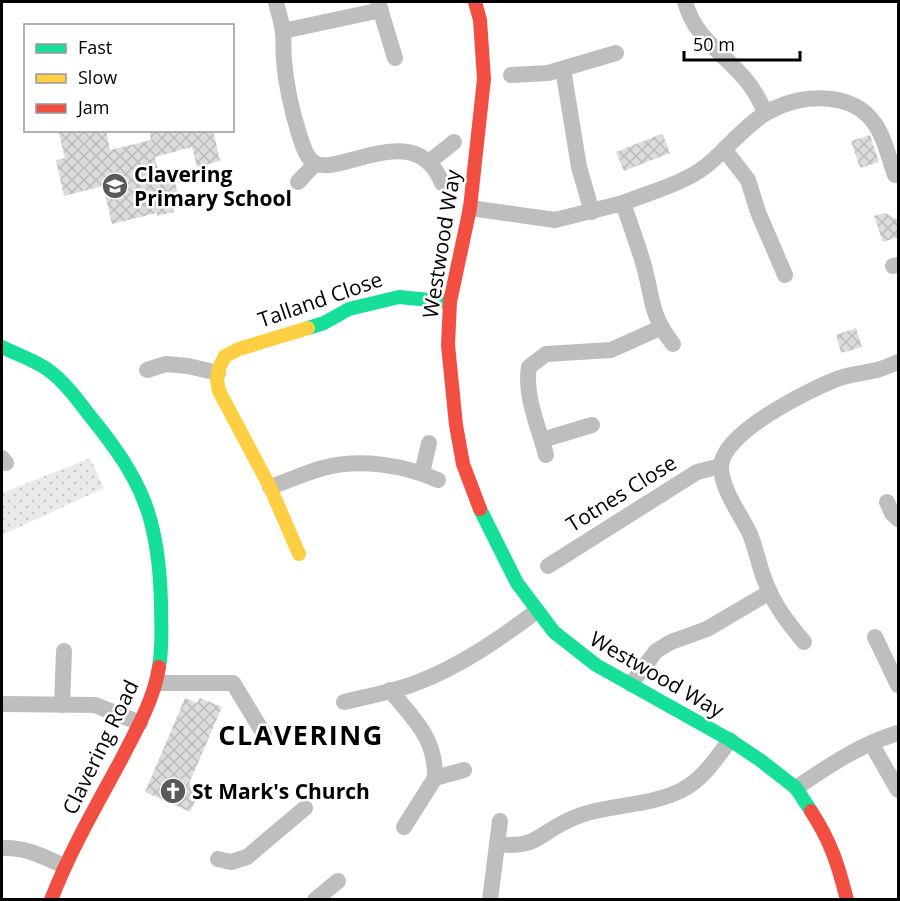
<svg xmlns="http://www.w3.org/2000/svg" width="900" height="901" font-family="'Open Sans',sans-serif">
<defs>
<pattern id="green-dots" width="8" height="8" patternUnits="userSpaceOnUse" patternTransform="scale(1.5)"><rect width="8" height="8" fill="#eaeaea"/><path d="M2 2h.1M6 6h.1" fill="none" stroke="#c7c7c7" stroke-width="1.8" stroke-linecap="round"/></pattern>
<pattern id="building-cross-hatch" width="8" height="8" patternUnits="userSpaceOnUse" patternTransform="scale(1.5)"><rect width="8" height="8" fill="#dcdcdc"/><path d="M0 0l8 8M0 8l8-8" fill="none" stroke="#bbb"/></pattern>
</defs>
<rect width="100%" height="100%" fill="#fff"/>
<!-- green -->
<polygon fill="url(#green-dots)" points="90,458 104,488 2,535 2,493"/>
<!-- building -->
<g fill="url(#building-cross-hatch)">
<polygon points="58,130 106,130 110,150 151,140 149,130 213,130 220,161 197,167 192,147 155,157 161,180 174,177 179,200 171,202 174,212 157,216 157,213 112,224 103,186 64,196 56,160 65,158"/>
<polygon points="661,134 663,135 670,153 624,171 616,152"/>
<polygon points="870,135 879,162 860,168 851,141"/>
<polygon points="885,213 898,220 898,237 883,242 874,216"/>
<polygon points="856,328 862,347 841,353 836,335"/>
<polygon points="185,698 197,703 200,698 222,707 189,784 200,791 190,812 145,792"/>
</g>
<g fill="none" stroke-linecap="round" stroke-linejoin="round">
<!-- street -->
<g stroke="#bebebe" stroke-width="16">
<path d="M 276,2 C 278,12 282,22 283,33 C 284,42 283,51 284,60 C 286,86 292,112 300,137 C 303,145 305,155 312,161 C 334,182 415,114 442,183"/>
<polyline points="378,2 395,58"/>
<path d="M 685,2 C 696,40 723,52 746,80 C 754,89 760,102 766,113"/>
<polyline points="283,31 381,10"/>
<polyline points="563,69 579,167 592,212"/>
<polyline points="511,75 548,73 616,53"/>
<polyline points="724,149 748,180 758,212 785,275"/>
<polyline points="429,162 454,142"/>
<polyline points="298,182 315,164"/>
<path d="M 623,203 C 650,192 683,184 706,166 C 725,151 746,124 768,112 C 800,94 852,90 875,124 C 885,138 889,159 895,175"/>
<path d="M 470,208 L 555,220 L 623,203 C 630,224 638,245 644,266 C 653,299 650,315 673,344"/>
<polyline points="893,266 898,265"/>
<polyline points="147,370 166,364 188,366 218,373"/>
<polyline points="542,440 592,425"/>
<path d="M 546,455 C 539,428 524,395 529,367 L 546,354 L 611,350 L 660,328"/>
<polyline points="2,458 6,463"/>
<polyline points="422,473 429,443"/>
<path d="M 270,487 C 288,481 305,473 323,468 C 360,458 404,465 438,480"/>
<polyline points="887,502 892,513 898,519"/>
<polyline points="548,566 697,472 721,466"/>
<polyline points="875,637 898,685"/>
<path d="M 804,642 C 788,623 774,605 765,581 C 759,566 756,549 750,534 C 740,513 722,491 721,467 C 721,433 809,390 837,379 C 850,374 864,373 877,370 C 884,368 891,365 898,362"/>
<polyline points="157,683 233,683 264,734"/>
<polyline points="631,684 656,651 671,642 707,629 770,592"/>
<path d="M 390,690 C 413,719 436,737 435,778"/>
<path d="M 344,702 C 368,696 393,692 416,683 C 461,666 499,639 537,611"/>
<polyline points="2,704 95,705 140,723"/>
<polyline points="62,705 64,651"/>
<polyline points="871,743 898,790"/>
<path d="M 796,788 C 830,765 859,745 898,733"/>
<polyline points="404,827 435,778 464,770"/>
<path d="M 497,844 C 537,849 538,834 569,820 C 605,803 647,808 682,790 C 703,779 716,759 730,740"/>
<path d="M 2,848 C 25,847 43,856 64,866"/>
<polyline points="218,859 231,862 247,857 305,808"/>
<polyline points="315,900 338,881"/>
<polyline points="490,900 500,821"/>
</g>
<!-- fast -->
<g stroke="#16e098" stroke-width="14">
<polyline points="308,328 324,323 349,309 399,297 450,302"/>
<path d="M 2,347 C 16,354 34,360 47,369 C 64,381 78,400 90,416 C 143,481 159,519 161,603 C 161,624 163,645 159,667"/>
<polyline points="480,509 517,583 554,632 596,665 730,740 760,760 796,788 811,811"/>
</g>
<!-- slow -->
<polyline stroke="#ffcf43" stroke-width="14" points="299,554 270,487 219,391 217,380 219,368 225,356 239,349 308,328"/>
<!-- jam -->
<g stroke="#f24e42" stroke-width="14">
<polyline points="475,2 480,20 484,79 470,208 450,302 448,345 456,425 463,464 480,509"/>
<path d="M 811,811 C 831,842 838,864 847,900"/>
<path d="M 51,900 C 70,851 96,806 121,760 C 136,730 154,700 159,667"/>
</g>
</g>
<!-- icons -->
<defs>
<g id="school-disc" transform="scale(1.35)"><circle r="9.5" fill="#595959" stroke="#fff"/><path d="M0-5L7-2L0 1L-7-2ZM-4 1L0 2.5L4 1V4Q0 6-4 4Z" fill="#fff"/></g>
<g id="church-disc" transform="scale(1.35)"><circle r="9.5" fill="#595959" stroke="#fff"/><path d="M-1.2-6h2.4v3.5h3.3v2.4h-3.3V6h-2.4V-.1h-3.3v-2.4h3.3Z" fill="#fff"/></g>
</defs>
<g fill-rule="evenodd">
<use href="#school-disc" x="115" y="186"/>
<use href="#church-disc" x="173" y="791"/>
</g>
<g text-anchor="middle" dominant-baseline="central" stroke-width="5" stroke-linejoin="round" paint-order="stroke">
<!-- poi labels -->
<g font-size="21" font-weight="bold" fill="#000" stroke="#fff" text-anchor="start">
<text x="134" y="174">Clavering<tspan x="134" dy="24">Primary School</tspan></text>
<text x="192" y="791">St Mark's Church</text>
</g>
<!-- street labels -->
<g font-size="21" fill="#000" stroke="#fff">
<text transform="translate(441 244) rotate(-81)">Westwood Way</text>
<text transform="translate(320 299) rotate(-19)">Talland Close</text>
<text transform="translate(621 493) rotate(-32)">Totnes Close</text>
<text transform="translate(657 674) rotate(30)">Westwood Way</text>
<text transform="translate(100 747) rotate(-64)">Clavering Road</text>
</g>
<!-- district labels -->
<g font-size="27" font-weight="bold" letter-spacing="1.5" fill="#000" stroke="#fff">
<text x="301" y="734">CLAVERING</text>
</g>
</g>
<!-- border -->
<rect width="900" height="901" fill="none" stroke="#000000" stroke-width="6"/>
<!-- legend -->
<rect x="24" y="24" width="210" height="108" fill="#ffffff" stroke="#999999" stroke-width="1.5"/>
<rect x="36" y="44" width="30" height="9" fill="#16e098" stroke="#999999" stroke-width="1.5"/>
<text x="78" y="54" font-size="18" fill="#000000">Fast</text>
<rect x="36" y="74" width="30" height="9" fill="#ffcf43" stroke="#999999" stroke-width="1.5"/>
<text x="78" y="84" font-size="18" fill="#000000">Slow</text>
<rect x="36" y="104" width="30" height="9" fill="#f24e42" stroke="#999999" stroke-width="1.5"/>
<text x="78" y="114" font-size="18" fill="#000000">Jam</text>
<!-- scale -->
<path d="M684 51v9h116v-9" fill="none" stroke="#000000" stroke-width="3"/>
<text x="693" y="51" font-size="18" fill="#000000" stroke="#ffffff" stroke-width="4.5" paint-order="stroke">50 m</text>
</svg>
